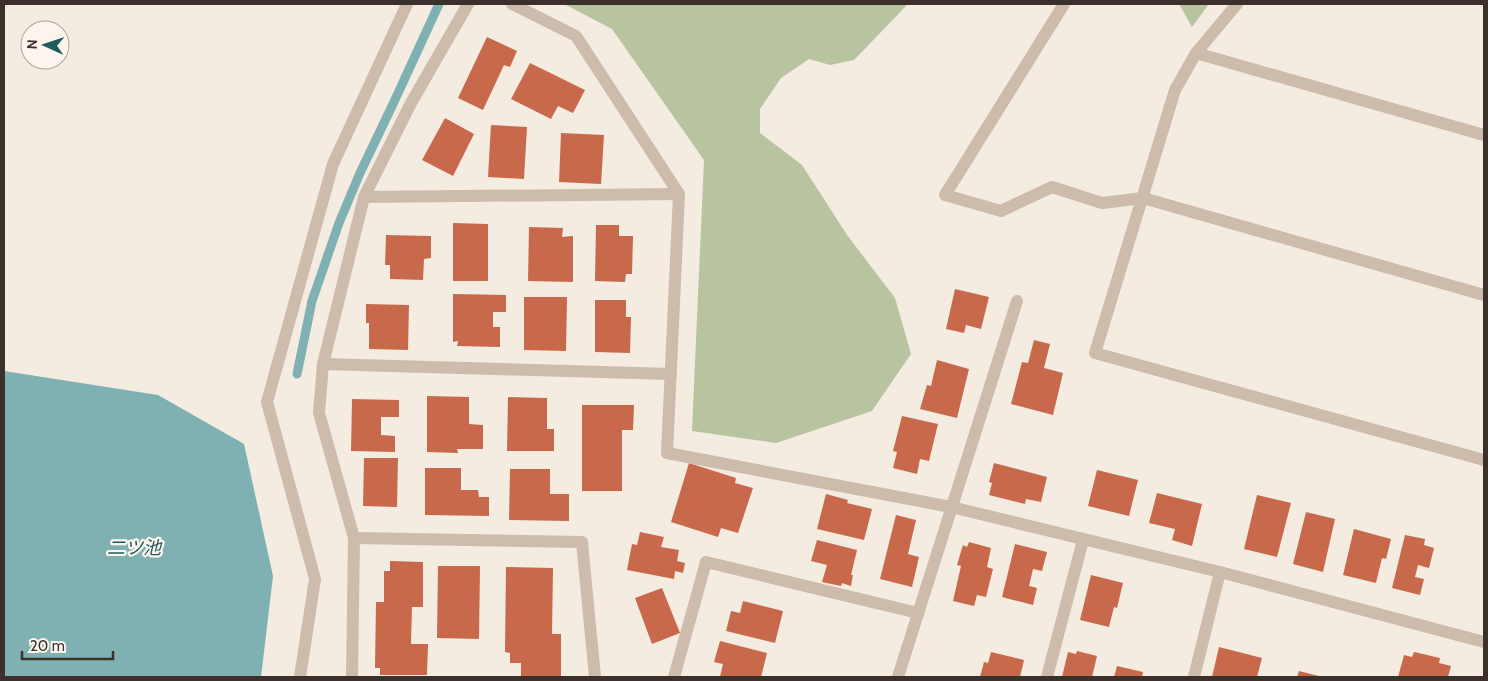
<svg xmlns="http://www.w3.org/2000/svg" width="1488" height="681" font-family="Cabin,'Noto Sans JP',sans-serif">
<rect width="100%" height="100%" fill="#f4ebe1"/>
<!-- green -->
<g fill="#b8c4a0">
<polygon points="564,4 908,4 854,60 830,65 809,59 781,78 760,109 760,133 802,165 847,235 895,298 911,354 872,411 776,443 692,431 704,160 612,29"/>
<polygon points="1179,4 1209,4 1192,27"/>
</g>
<!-- water -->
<polygon fill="#7fb0b2" points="4,371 158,395 244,444 273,576 261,677 4,677"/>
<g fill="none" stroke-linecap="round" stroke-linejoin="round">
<!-- stream -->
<polyline stroke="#7fb0b2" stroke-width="9" points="297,374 312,301 339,223 360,173 393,104 439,4"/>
</g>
<!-- building -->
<g fill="#c8694b">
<polygon points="487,37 517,51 510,67 504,65 483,110 458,98"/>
<polygon points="530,63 585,90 573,113 558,106 551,119 511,99"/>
<polygon points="445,118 474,134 453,176 422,160"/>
<polygon points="491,125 527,127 524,179 488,177"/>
<polygon points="561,133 604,135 601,184 559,182"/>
<polygon points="453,223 488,224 488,281 453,281"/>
<polygon points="596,225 619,225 619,236 633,236 632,274 626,274 625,282 595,281"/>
<polygon points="529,227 563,228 562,237 573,236 573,282 528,281"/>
<polygon points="386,235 431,236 431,258 424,259 423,280 390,279 390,265 385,265"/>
<polygon points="955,289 989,297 981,329 966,325 964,333 946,329"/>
<polygon points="453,294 506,295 506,312 493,312 493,327 500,327 500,347 457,346 458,341 453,342"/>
<polygon points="524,297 567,297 566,351 524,350"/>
<polygon points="595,300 626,300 626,317 631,317 630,353 595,352"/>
<polygon points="366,304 409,305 408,350 369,349 369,323 366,323"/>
<polygon points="1034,340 1050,344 1044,368 1063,373 1053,415 1011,404 1022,362 1028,363"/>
<polygon points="937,360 969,369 957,418 920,409 927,385 931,386"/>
<polygon points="427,396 469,397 469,424 483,425 483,449 457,449 458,453 427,452"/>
<polygon points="508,397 547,398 547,429 554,429 554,451 507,451"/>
<polygon points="352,399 399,400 399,417 381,417 381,435 395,436 395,452 351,451"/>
<polygon points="582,405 634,405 633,430 622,430 622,491 582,491"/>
<polygon points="902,416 938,424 929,461 920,459 917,474 893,468 897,452 893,451"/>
<polygon points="364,458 398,458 397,507 363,506"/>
<polygon points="689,463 736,478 735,483 753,488 738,533 721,528 718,537 671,522"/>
<polygon points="994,463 1047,477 1041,502 1026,499 1025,504 989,495 992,483 989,482"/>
<polygon points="425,468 461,468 461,490 478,490 479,497 489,497 489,516 425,515"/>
<polygon points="510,469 550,469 550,494 569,494 569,521 509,520"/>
<polygon points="1097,470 1138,480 1129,516 1088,506"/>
<polygon points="1157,493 1202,504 1192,546 1172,540 1175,529 1149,523"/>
<polygon points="826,494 848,500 847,503 872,509 864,540 817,529"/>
<polygon points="1257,495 1291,503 1277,557 1244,549"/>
<polygon points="1306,512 1335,519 1323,572 1293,564"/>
<polygon points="896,515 916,520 908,554 919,557 912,587 880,579"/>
<polygon points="1354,529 1391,539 1386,559 1382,558 1376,583 1343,575"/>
<polygon points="640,532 664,537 661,547 679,550 677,561 685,563 683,573 675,571 674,579 627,570 632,544 637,545"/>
<polygon points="1405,535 1425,539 1424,545 1434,548 1429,568 1418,565 1415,577 1424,579 1420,595 1392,588"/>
<polygon points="817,540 857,550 851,575 853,575 851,586 842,583 841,586 822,582 827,565 811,561"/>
<polygon points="969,542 991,548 987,567 993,569 986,597 977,595 974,606 953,601 961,566 957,565 963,545 967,547"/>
<polygon points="1015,544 1047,552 1042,571 1033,569 1029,586 1037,588 1033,605 1002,597"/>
<polygon points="390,561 423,562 423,607 412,607 411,644 428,644 427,675 380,675 380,668 375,668 376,602 384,602 384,571 390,571"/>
<polygon points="438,566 480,566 479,639 437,638"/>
<polygon points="506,567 553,568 552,634 561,634 561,677 521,676 521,663 510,663 510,653 505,652"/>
<polygon points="1091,575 1123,583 1117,608 1114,607 1109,627 1080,620"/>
<polygon points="662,588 680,633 652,644 635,598"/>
<polygon points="743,601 783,611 775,643 726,631 731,611 740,613"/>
<polygon points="720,641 767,653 761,677 720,677 723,664 714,662"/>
<polygon points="1219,647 1262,658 1257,677 1212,677"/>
<polygon points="1077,651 1097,656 1092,677 1062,677 1068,652 1076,654"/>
<polygon points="991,652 1024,660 1020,677 980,677 984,662 988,663"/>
<polygon points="1414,652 1440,658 1439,663 1451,666 1448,677 1398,677 1404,655 1412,657"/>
<polygon points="1117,666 1143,672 1142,677 1114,677"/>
<polygon points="1299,671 1323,677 1297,677"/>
</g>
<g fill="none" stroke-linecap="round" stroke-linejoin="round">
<!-- street -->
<g stroke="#cdbbac" stroke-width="12">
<polyline points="512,4 576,36 679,194 667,453 951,507 1220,572 1484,642"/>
<polyline points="1064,4 945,195 1001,211 1052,187 1102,203 1143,198 1484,295"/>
<polyline points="1237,4 1196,53 1175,90 1095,353 1484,460"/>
<polyline points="1196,53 1484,135"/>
<polyline points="364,197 679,194"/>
<polyline points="323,364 671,374"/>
<polyline points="354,538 582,542 595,677"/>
<polyline points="300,677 315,579 267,402 333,164 407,4"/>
<polyline points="352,677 354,538 319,413 323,364 364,197 411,103 468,4"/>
<polyline points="674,677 706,562 918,613"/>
<polyline points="898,677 1017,301"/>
<polyline points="1047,677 1083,540"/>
<polyline points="1194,677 1220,572"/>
</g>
</g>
<g text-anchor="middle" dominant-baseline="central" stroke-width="4.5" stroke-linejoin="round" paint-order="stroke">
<!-- water labels -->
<g font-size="18" font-style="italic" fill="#1f5a5e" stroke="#fbf5ee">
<text x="134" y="548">二ツ池</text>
</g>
</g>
<!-- border -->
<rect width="1488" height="681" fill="none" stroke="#3b302b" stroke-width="10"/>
<!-- north arrow -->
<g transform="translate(45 45) rotate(273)"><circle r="24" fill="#fbf5ee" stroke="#aea6a0"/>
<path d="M0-4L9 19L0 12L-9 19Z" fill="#1f5a5e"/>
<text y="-8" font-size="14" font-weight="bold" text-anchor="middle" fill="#3b302b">N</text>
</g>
<!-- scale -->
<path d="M22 651v8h91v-8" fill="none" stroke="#3b302b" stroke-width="2.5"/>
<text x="30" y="651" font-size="15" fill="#3b302b" stroke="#fbf5ee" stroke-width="4" paint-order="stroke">20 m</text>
</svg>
